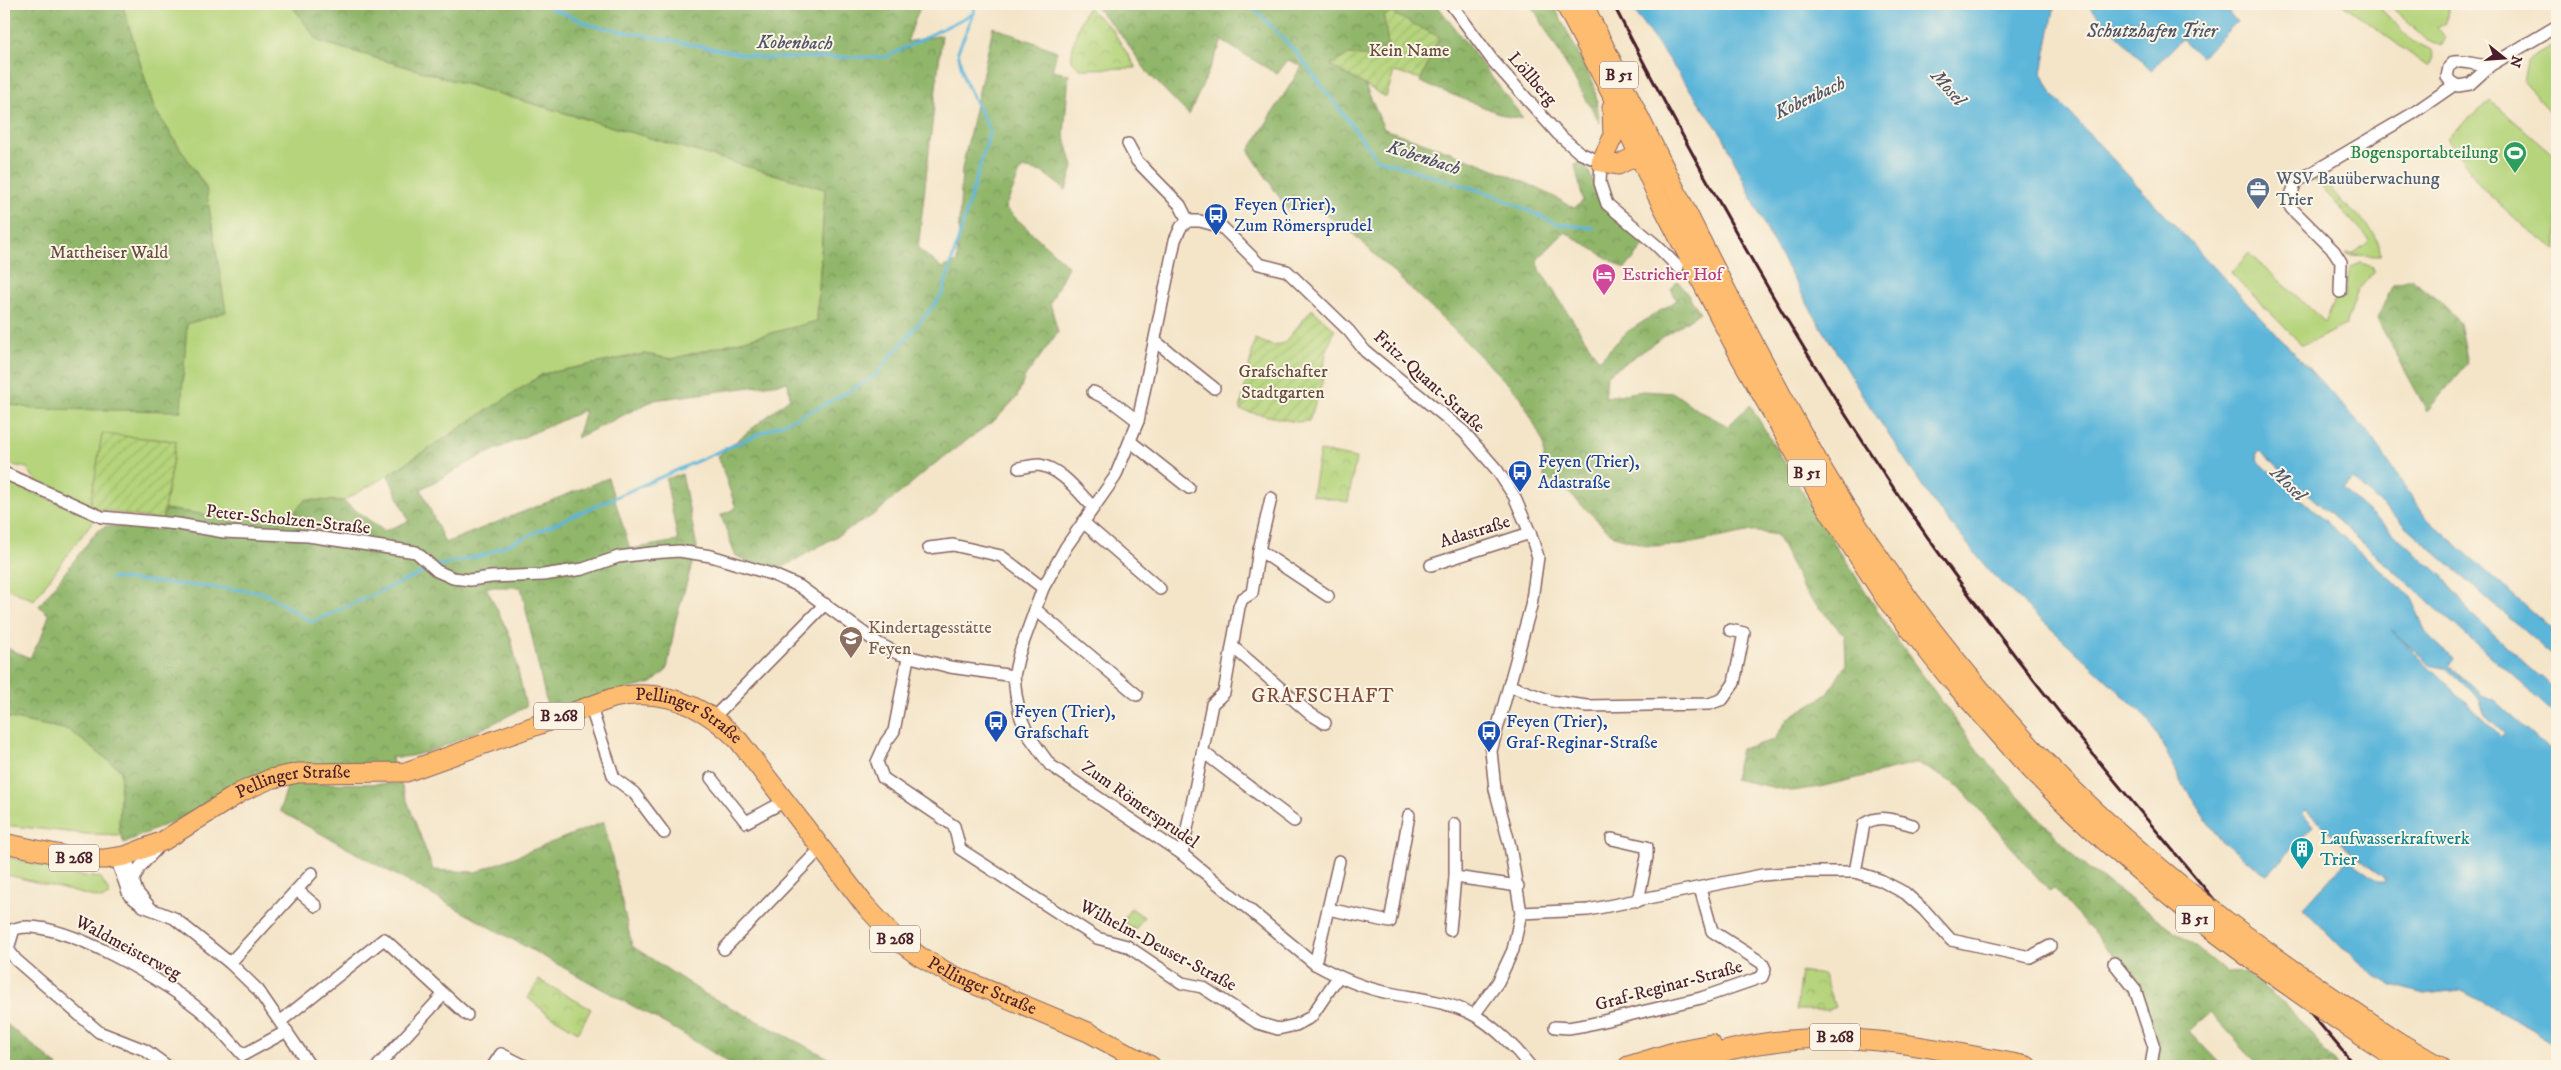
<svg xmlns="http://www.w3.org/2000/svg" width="2561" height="1070" font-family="'IM FELL DW Pica',serif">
<defs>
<pattern id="forest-crowns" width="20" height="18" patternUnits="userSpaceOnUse" patternTransform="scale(1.25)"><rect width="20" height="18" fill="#90b66b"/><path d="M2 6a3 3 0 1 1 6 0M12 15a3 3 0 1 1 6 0" fill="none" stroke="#789358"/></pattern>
<pattern id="park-crowns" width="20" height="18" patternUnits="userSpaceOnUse" patternTransform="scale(1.25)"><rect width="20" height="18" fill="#b5d47b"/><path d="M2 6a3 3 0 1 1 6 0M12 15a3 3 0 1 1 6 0" fill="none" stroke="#9db66a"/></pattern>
<pattern id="garden-furrows" width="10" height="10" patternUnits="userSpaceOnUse" patternTransform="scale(1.25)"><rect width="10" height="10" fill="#b5d47b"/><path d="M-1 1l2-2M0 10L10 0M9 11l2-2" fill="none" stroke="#9db66a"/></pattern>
</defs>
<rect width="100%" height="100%" fill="#fcf5e5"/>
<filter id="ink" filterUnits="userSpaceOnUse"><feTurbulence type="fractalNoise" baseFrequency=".02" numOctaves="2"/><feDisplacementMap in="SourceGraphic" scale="10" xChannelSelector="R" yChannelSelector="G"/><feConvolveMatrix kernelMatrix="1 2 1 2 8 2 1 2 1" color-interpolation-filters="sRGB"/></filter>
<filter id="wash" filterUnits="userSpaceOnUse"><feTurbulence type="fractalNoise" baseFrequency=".0096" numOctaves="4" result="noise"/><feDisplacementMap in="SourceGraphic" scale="20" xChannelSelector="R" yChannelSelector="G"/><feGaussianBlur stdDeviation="1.12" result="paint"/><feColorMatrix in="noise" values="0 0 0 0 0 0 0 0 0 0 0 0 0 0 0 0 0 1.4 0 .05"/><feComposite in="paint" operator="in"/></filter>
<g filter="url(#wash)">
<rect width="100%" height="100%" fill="#f4e5c9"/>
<!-- grass -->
<g fill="#b5d47b" stroke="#807a53">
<polygon points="122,4 291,4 318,41 825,189 817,321 672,359 644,354 543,374 388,475 343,501 305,500 289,518 245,520 164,509 176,441 102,435 91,506 41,488 27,468 4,463 4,403 34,409 187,324 206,188 154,108"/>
<path d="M 2343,4 L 2376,4 L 2413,42 L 2432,50 C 2434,57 2432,61 2428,67 Z"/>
<polygon points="2388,4 2449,4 2446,23 2437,28 2446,37 2442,46 2426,39"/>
<polygon points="2551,46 2557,55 2557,119 2523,82 2527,61"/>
<polygon points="2490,100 2557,158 2557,250 2520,223 2483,189 2447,138"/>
<path d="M 2318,174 L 2324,174 C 2327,180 2329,187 2333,192 C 2348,213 2382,226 2380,256 L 2349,255 L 2346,253 L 2354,253 L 2370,241 L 2313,178 Z"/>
<path d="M 2249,253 L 2325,322 L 2337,295 L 2345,297 L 2350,268 L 2360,263 L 2373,267 L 2373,273 L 2358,290 L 2346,325 C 2332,330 2313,344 2301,344 L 2231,273 Z"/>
<polygon points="4,479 21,488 95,518 34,600 4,587"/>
<polygon points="4,717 69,730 121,770 119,829 121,835 86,834 4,825"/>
<polygon points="4,856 76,875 101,878 110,894 102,899 4,874"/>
</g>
<!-- forest -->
<g fill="url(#forest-crowns)" stroke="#6d6a4b">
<polygon points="4,4 122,4 154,108 206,188 226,312 187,324 181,411 34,409 4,403"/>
<path d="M 291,4 L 921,4 L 907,42 L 942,35 L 918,249 L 942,268 L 957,262 L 962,169 L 993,27 L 1057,51 L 1052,71 L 1069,74 L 1064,134 L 1073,167 L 1066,190 L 1042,172 L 1022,168 L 1005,208 L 1068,266 L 1050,303 L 1058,332 L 1025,377 L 1017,397 L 996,419 L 933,465 L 875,514 L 771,574 L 735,555 L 721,515 L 736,508 L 718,456 L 790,398 L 788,382 L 654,400 L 577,438 L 585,410 L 481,456 L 421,489 L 445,543 L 608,478 L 630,549 L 678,541 L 666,479 L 682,474 L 697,547 L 676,619 L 667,670 L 652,683 L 548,710 L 521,587 L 486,587 L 511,638 L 526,707 C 492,723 427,761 392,757 L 393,766 L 279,767 L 241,781 L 192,813 L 124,843 L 119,829 L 121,770 L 69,730 L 4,717 L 4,647 L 30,658 L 42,635 L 49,615 L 39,606 L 97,531 L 106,526 L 161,530 L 164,509 L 245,520 L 289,518 L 305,500 L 343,501 L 384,531 L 409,521 L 388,475 L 543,374 L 644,354 L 672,359 L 817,321 L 825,189 L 318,41 Z"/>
<path d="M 1093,4 L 1436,4 L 1523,118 L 1509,117 L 1420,82 L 1439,37 L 1384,16 L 1388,45 L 1372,58 L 1348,55 L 1330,65 L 1365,85 L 1384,129 C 1449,151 1514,173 1574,208 L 1583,201 L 1575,165 L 1581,160 L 1589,172 L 1603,207 L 1645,245 L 1625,269 L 1565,232 L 1537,260 L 1541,272 L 1599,360 L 1627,332 L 1677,300 L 1671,289 L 1678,281 L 1700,312 L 1607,375 L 1605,397 L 1643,391 L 1674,393 L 1696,409 L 1728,426 L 1750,405 L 1812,508 L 1892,633 L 1980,754 L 2082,864 L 2189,942 L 2227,973 L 2245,972 L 2286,1005 L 2338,1066 L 2260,1066 L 2210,1012 L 2189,1031 L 2222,1066 L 2155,1066 L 2158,1050 L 2116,958 L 2054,888 L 2049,891 L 1960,787 L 1918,763 L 1820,787 L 1791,791 L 1734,779 L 1741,749 L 1774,740 L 1788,718 L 1828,694 L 1846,664 L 1845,636 L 1804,591 L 1777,535 L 1752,531 L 1682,545 L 1649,546 L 1614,536 L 1568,492 L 1544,478 L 1544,444 L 1521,397 L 1450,326 L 1349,230 L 1319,210 L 1299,208 L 1289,212 L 1249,151 L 1302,66 L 1288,60 L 1277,74 L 1222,41 L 1189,115 L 1148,73 L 1121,35 Z"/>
<polygon points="1531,4 1553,4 1594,84 1600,123"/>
<polygon points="2411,279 2440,301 2460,323 2468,363 2427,411 2377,319 2393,284"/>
<polygon points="288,783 401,784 433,870 476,872 604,822 632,946 705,994 844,1066 734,1066 680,1032 280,811"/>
<polygon points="4,1022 57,1065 58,1066 4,1066"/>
</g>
<!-- park -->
<g fill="url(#park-crowns)" stroke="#807a53">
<path d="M 1088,8 L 1112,29 L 1136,68 L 1080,69 C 1077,66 1074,65 1072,60 C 1070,51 1081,13 1088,8 Z"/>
<polygon points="1320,451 1356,458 1348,502 1312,495"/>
<polygon points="1131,908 1144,917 1135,930 1122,921"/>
<polygon points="1801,971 1823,975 1835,1007 1829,1010 1796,1010"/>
<polygon points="539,980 591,1009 578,1032 546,1013 528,998"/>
</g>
<!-- garden -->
<g fill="url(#garden-furrows)" stroke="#807a53">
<polygon points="1391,13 1439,37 1421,79 1394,72 1386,97 1330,65 1348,55 1372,57 1388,45 1384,16"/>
<polygon points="1312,309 1335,330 1326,352 1322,383 1309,421 1296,422 1240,410 1255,339 1273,346 1284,343"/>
<polygon points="102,434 176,441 162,521 90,508"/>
</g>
<!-- water -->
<g fill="#5cb6da" stroke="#536a82" fill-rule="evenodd">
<path d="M 1629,4 L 2055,4 L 2042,73 L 2052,94 L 2367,431 L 2426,518 L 2557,634 L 2557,660 L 2352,479 L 2343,489 L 2443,577 L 2471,614 L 2557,691 L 2557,716 L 2264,455 L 2260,451 L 2256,455 L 2258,461 L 2411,597 L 2426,633 L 2453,659 L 2448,665 L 2482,696 L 2496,702 L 2557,757 L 2557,1048 L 2532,1028 L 2460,990 L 2424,994 L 2392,985 L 2373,975 L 2353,955 L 2342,948 L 2303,908 L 2348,859 L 2380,882 L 2385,882 L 2385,878 L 2349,850 L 2306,810 L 2303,813 L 2313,826 L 2267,875 L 2219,839 L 2181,781 L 2153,726 L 2141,712 L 1991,573 L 1933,502 L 1858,388 L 1804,298 L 1771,239 L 1723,136 ZM 2391,630 L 2430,664 L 2445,668 L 2479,699 L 2485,715 L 2505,733 L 2501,736 Z"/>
<polygon points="2087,4 2228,4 2226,9 2237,22 2201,57 2182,39 2151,70"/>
</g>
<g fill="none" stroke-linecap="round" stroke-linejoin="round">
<!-- stream -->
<g stroke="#5cb6da" stroke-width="3">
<polyline points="542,4 591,25 763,58 886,57 974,13 975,4"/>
<polyline points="1250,4 1297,53 1377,159 1494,195 1557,224 1593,228"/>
<polyline points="436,566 484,555 820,407 874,377 942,295 990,131 964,79 958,51 974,13"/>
<polyline points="111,578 262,592 312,622 430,569"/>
</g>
</g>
</g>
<g filter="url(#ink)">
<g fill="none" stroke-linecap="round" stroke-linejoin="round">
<!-- street casing -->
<g stroke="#866462" stroke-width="14">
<g id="street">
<polyline points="1451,4 1493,61 1558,134 1580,153 1601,162 1600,183 1607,204 1656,245 1678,267"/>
<path d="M 2491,65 C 2478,67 2467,60 2454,62 L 2449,67 L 2447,77 L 2451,82 L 2458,86 L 2470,84 L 2491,65 L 2557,26"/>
<polyline points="1128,144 1137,161 1180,205 1188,221"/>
<path d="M 1188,221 L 1181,227 L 1175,240 L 1138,421 L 1115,477 L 1066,547 L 1043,588 L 1019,654 L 1014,676 L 1016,695 L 1021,718 L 1029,736 L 1050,765 L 1182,854 L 1315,964 C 1338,977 1363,988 1389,993 C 1418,999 1448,1001 1474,1015 C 1494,1026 1516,1048 1530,1066"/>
<polyline points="1188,221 1200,221 1222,227 1259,264 1287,271 1349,331 1365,351 1464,432 1497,470 1514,496 1530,533 1538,557 1531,606 1491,751 1495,789 1510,846 1521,913 1513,950 1498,982 1474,1015"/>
<polyline points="2340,292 2341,262 2334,251 2291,208 2291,195 2296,182 2412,114 2454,85"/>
<polyline points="1155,341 1214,388"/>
<polyline points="1093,392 1113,402 1138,421"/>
<polyline points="1131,442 1189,488"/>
<path d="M 1019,468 C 1025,467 1033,465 1039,465 C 1061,468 1079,493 1093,507"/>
<polyline points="4,473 102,517 178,524 224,532 308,536 416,552 437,571 453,578 470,580 491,577 543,575 583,569 618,557 651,553 679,551 711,556 771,574 799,586 879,644 899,654 950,667 1014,676"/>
<polyline points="1083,522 1160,589"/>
<polyline points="929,548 953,545 1001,556 1043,588"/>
<polyline points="1259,550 1271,498"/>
<polyline points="1431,565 1530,533"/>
<polyline points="1035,609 1137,695"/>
<polyline points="1233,647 1309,713 1325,723"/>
<polyline points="908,658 894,731 886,742 877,762 883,778 954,826 960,849 1097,938 1127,946 1182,983 1202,987 1258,1023 1278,1029 1296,1025 1311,1017 1338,977"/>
<polyline points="1510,686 1551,701 1587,706 1709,704 1723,699 1734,683 1744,633 1730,630"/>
<polyline points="590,705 614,778 634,793 664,833"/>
<polyline points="713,718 825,604"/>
<polyline points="1203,752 1294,821"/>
<polyline points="711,778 746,822 785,801"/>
<polyline points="1612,839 1647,847 1647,857 1638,901"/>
<polyline points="1182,854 1212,704 1224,693 1239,607 1242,599 1252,593 1259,550 1328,596"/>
<polyline points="116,858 129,895 143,906 174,918 230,963 258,990 310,1066"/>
<polyline points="117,858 128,864 137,892 149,906"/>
<path d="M 1855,872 L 1864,824 C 1880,814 1895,820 1913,825"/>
<polyline points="1455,877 1518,886"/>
<polyline points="133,882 139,868 159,846"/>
<polyline points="297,890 316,906"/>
<polyline points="1328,909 1339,861"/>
<polyline points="1521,913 1588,910 1762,875 1798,872 1855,872 1880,880 1905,893 1924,910 1951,940 2030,957 2050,946"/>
<polyline points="1450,930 1455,877 1455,824"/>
<polyline points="724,949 821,848"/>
<polyline points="230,963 312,873"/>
<polyline points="2114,963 2135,989 2154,1047 2151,1066"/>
<polyline points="1315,964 1328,909 1390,922 1409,815"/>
<polyline points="444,994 467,1015"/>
<polyline points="281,1021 384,939 444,994 378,1066"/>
<polyline points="1555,1027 1568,1028 1586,1025 1701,998 1762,977 1765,969 1762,963 1712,931 1700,888"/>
<path d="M 167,1066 L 145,1050 L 99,1032 L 16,960 L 8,949 L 14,929 C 57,914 173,986 206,1015 C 219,1027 231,1042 243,1055 L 287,1031"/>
<polyline points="493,1066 501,1054 525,1066"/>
</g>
</g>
<!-- primary casing -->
<g stroke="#866462" stroke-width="21">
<g id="primary">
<polyline points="1565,4 1611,93 1657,195 1741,358 1825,505 1886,599 1946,674 2021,759"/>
<path d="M 1583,4 C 1642,122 1699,241 1761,357 C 1786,403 1810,451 1838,495 C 1895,586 1960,670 2033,749"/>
<polyline points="1612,107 1613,137 1601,162 1618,165 1649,149"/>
<path id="s1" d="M 4,843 L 80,859 L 105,859 L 125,856 L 163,841 L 241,792 L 270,779 L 298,773 L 406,772 L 613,698 C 663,687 705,706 739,741 L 864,904 L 896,939 L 919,956 L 952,975 L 1088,1032 L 1151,1066"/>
<polyline points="2397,1041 2439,1066"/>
<polyline points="2389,1054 2410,1066"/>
<polyline points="1628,1066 1680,1050 1711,1044"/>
<path d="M 1678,1066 C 1804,1018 1901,1042 2027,1066"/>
</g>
</g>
<!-- street -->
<use href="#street" stroke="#fff" stroke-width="11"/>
<!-- primary -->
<use href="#primary" stroke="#fdbc6f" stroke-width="19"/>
<!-- rail -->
<path stroke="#4a1f2b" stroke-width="3" d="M 1613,4 C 1714,199 1821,391 1951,570 C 2076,743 2218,902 2355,1066"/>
<!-- primary-bridge casing -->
<g stroke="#866462" stroke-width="21" stroke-linecap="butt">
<g id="primary-bridge">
<path d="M 2033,749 C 2141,864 2266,954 2397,1041"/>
<path d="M 2021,759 C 2130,875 2256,967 2389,1054"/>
</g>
</g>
<!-- primary-bridge -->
<use href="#primary-bridge" stroke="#fdbc6f" stroke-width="19"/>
</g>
</g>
<!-- icons -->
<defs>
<g id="stadium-pin" transform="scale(1.25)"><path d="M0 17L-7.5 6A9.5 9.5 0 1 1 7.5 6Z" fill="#2e9e5b" stroke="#fcf5e5"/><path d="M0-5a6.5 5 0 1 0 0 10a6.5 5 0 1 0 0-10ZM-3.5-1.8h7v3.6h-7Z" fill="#fff"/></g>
<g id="office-pin" transform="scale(1.25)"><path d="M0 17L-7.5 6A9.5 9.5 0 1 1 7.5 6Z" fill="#5c6f8a" stroke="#fcf5e5"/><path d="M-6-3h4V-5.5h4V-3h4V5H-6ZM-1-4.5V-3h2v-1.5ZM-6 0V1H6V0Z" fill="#fff"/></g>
<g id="bus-pin" transform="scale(1.25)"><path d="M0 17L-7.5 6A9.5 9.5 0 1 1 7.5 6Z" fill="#1a4fb4" stroke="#fcf5e5"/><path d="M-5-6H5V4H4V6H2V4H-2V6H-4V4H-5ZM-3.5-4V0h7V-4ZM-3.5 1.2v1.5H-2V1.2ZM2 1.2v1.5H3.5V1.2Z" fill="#fff"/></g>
<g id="hotel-pin" transform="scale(1.25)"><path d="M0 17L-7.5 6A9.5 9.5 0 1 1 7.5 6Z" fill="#d1479c" stroke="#fcf5e5"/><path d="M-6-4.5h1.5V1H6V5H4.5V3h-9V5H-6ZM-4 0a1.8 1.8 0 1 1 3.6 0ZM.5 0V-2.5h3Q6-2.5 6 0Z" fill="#fff"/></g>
<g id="school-pin" transform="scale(1.25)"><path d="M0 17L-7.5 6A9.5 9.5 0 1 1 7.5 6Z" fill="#8d6e63" stroke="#fcf5e5"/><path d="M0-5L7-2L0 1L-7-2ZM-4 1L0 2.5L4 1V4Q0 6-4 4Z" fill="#fff"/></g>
<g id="building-pin" transform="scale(1.25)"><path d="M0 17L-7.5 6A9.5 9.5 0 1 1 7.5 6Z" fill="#0f9aa8" stroke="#fcf5e5"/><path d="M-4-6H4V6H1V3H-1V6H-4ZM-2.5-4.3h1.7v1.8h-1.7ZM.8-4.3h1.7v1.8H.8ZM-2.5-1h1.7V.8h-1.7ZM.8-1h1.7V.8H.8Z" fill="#fff"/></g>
</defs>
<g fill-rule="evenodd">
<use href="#stadium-pin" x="2515" y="153"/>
<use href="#office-pin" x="2258" y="189"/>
<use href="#bus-pin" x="1216" y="215"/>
<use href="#hotel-pin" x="1604" y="275"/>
<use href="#bus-pin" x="1520" y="472"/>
<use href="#school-pin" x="851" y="638"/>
<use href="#bus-pin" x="996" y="722"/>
<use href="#bus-pin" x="1489" y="732"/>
<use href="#building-pin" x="2302" y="849"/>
</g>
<g text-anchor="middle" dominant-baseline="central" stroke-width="4" stroke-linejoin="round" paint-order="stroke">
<!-- shield labels -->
<g fill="#fcf5e5" stroke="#7f5f63" stroke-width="1">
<rect x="1600" y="61.5" width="38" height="27" rx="4"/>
<rect x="1788" y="459.5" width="38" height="27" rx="4"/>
<rect x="534" y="702.5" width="50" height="27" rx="4"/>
<rect x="49" y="844.5" width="50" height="27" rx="4"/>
<rect x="2176" y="905.5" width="38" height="27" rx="4"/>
<rect x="870" y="925.5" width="50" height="27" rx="4"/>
<rect x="1810" y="1023.5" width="50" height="27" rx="4"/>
</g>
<g font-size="16" font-weight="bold" fill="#4a1f2b">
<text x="1619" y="75">B 51</text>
<text x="1807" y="473">B 51</text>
<text x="559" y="716">B 268</text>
<text x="74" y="858">B 268</text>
<text x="2195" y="919">B 51</text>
<text x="895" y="939">B 268</text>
<text x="1835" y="1037">B 268</text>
</g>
<!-- park labels -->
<g font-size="18" fill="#654c3f" stroke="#fcf5e5">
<text x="1409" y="51">Kein Name</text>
<text x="109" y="253">Mattheiser Wald</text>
<text x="1283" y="372">Grafschafter<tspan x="1283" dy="21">Stadtgarten</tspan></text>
</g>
<!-- street labels -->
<g font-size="18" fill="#4a1f2b" stroke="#fcf5e5">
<text transform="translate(1532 79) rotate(49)">Löllberg</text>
<text transform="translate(1429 382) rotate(42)">Fritz-Quant-Straße</text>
<text transform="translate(288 520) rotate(6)">Peter-Scholzen-Straße</text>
<text transform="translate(1475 532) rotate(-17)">Adastraße</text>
<text stroke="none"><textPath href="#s1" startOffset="725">Pellinger Straße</textPath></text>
<text stroke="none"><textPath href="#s1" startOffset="310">Pellinger Straße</textPath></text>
<text transform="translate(1140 805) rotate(35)">Zum Römersprudel</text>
<text transform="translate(1158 946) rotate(28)">Wilhelm-Deuser-Straße</text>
<text transform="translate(128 948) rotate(28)">Waldmeisterweg</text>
<text stroke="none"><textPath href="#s1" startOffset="1135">Pellinger Straße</textPath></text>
<text transform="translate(1669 986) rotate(-15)">Graf-Reginar-Straße</text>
</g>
<!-- leisure labels -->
<g font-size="18" fill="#27864d" stroke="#fcf5e5" text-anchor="end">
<text x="2498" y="153">Bogensportabteilung</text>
</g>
<!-- service labels -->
<g font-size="18" fill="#4e5e75" stroke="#fcf5e5" text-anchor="start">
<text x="2276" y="179">WSV Bauüberwachung<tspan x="2276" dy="21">Trier</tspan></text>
</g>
<!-- transit labels -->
<g font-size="18" fill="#164399" stroke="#fcf5e5" text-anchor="start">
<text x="1234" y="205">Feyen (Trier),<tspan x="1234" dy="21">Zum Römersprudel</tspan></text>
<text x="1538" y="462">Feyen (Trier),<tspan x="1538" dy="21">Adastraße</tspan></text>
<text x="1014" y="712">Feyen (Trier),<tspan x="1014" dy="21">Grafschaft</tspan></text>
<text x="1506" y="722">Feyen (Trier),<tspan x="1506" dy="21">Graf-Reginar-Straße</tspan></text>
</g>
<!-- hotel labels -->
<g font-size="18" fill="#b23c85" stroke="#fcf5e5" text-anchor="start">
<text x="1622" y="275">Estricher Hof</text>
</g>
<!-- education labels -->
<g font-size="18" fill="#785e54" stroke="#fcf5e5" text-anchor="start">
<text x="868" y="628">Kindertagesstätte<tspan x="868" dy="21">Feyen</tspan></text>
</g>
<!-- culture labels -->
<g font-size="18" fill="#0d838f" stroke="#fcf5e5" text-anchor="start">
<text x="2320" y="839">Laufwasserkraftwerk<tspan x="2320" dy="21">Trier</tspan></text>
</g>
<!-- water labels -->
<g font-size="19" font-style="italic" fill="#505468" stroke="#fcf5e5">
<text x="2152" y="31">Schutzhafen Trier</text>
<text transform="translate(795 43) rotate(1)">Kobenbach</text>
<text transform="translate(1948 88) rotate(48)">Mosel</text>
<text transform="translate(1810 98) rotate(-25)">Kobenbach</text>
<text transform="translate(1424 158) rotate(18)">Kobenbach</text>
<text transform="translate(2288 484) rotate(44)">Mosel</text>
</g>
<!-- quarter labels -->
<g font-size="20" letter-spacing="1" fill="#7d4c3f" stroke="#fcf5e5">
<text x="1323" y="696">GRAFSCHAFT</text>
</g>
</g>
<!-- margin -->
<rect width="2561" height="1070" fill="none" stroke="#fcf5e5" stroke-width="20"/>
<!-- north arrow -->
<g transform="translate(2504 58) rotate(107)" stroke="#fcf5e5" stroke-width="4" paint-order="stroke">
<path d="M0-4L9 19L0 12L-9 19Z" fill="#4a1f2b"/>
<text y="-8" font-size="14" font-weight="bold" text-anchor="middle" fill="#4a1f2b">N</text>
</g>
</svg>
